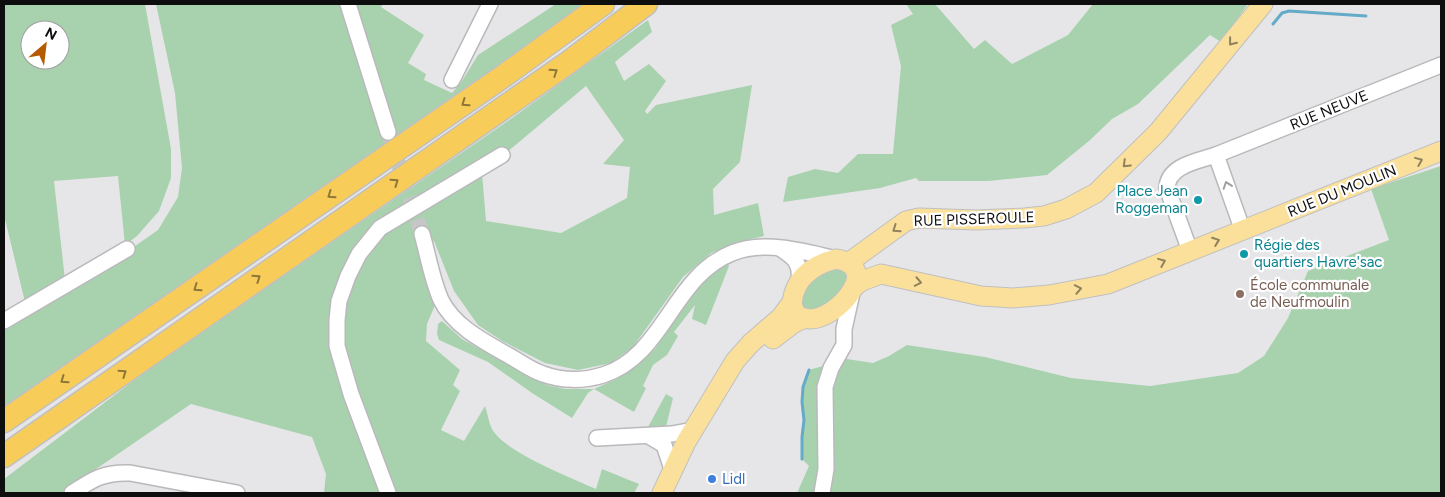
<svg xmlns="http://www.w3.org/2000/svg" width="1445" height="497" font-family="Figtree,sans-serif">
<rect width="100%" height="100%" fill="#e6e6e9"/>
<!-- green -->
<g fill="#a8d2ae" fill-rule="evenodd">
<path d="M 4,4 L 145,4 L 171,149 L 171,178 L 159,211 L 137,236 L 125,245 L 118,176 L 54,181 L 65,280 L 25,302 L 4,215 ZM 30,30 L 60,30 L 60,60 L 30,60 Z"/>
<polygon points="156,4 342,4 382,133 394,125 355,4 383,4 381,7 424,35 408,63 426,74 424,80 452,93 462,81 478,55 553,6 554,4 586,4 380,152 239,244 102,343 4,410 4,326 128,251 158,230 178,197 182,168 175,93"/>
<polygon points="906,4 935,4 974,49 985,40 1012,64 1068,35 1093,4 1248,4 1221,42 1210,35 1138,104 1112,119 1089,141 1047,175 988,181 919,181 916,178 880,188 783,202 788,177 815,169 838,173 858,154 893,154 901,66 891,25 913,14"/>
<path d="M 648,20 L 652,32 L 615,62 L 624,81 L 649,64 L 666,81 L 645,111 L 647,114 L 656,105 L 752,85 L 740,162 L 713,189 L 714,215 L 758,203 L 764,236 L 738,242 L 711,253 L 683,277 L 633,347 L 611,363 L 578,370 L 545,363 L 502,341 L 478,325 L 454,291 L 434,241 L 418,250 L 435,305 L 427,324 L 426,341 L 460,370 L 453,385 L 460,391 L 441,430 L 464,441 L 485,406 C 488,414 489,426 494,432 C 508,453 572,478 596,489 L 602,469 L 639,484 L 634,493 L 391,493 L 340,341 L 350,262 L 333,351 L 384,493 L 324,493 L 326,474 L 312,437 L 191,404 L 61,493 L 4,493 L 4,479 L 162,359 L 512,118 ZM 586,86 L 624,140 L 603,164 L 630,167 L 627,198 L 561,233 L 486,221 L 482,173 Z"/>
<polygon points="1441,166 1441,493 797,493 809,466 802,459 802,437 804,420 802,402 803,387 809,370 847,359 873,363 889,356 907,345 985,357 1071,378 1150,386 1238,373 1264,356 1288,318 1308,271 1389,240 1371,189"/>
<polygon points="726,261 729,266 706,325 692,319 695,305 674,332 678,336 667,355 653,365 643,386 646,388 634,412 594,389 588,393 572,418 532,393 488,362 439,340 437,334 438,324 442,321 462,339 533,379 547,385 565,389 594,389 616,379 634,368 655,349 696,289"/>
<path d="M 836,268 C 867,279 824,312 808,310 C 804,309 802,306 800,302 C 803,282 818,274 836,268 Z"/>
<polygon points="666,394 673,398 666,427 648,427"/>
</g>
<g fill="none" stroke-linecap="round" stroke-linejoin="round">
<!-- stream -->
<g stroke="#63abc8" stroke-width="3">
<polyline points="1273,24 1282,13 1289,11 1366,16"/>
<polyline points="802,459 802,437 804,420 802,402 803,387 809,370"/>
</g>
<!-- minor-tunnel -->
<polyline stroke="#c6c6c8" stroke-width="15" stroke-dasharray="15 8" stroke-linecap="butt" points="388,132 422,234"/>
<!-- minor casing -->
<g stroke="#b9b9bc" stroke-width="18">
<g id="minor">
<polyline points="348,4 388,132"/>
<polyline points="452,80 490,4"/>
<polyline points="1216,155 1441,65"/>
<path d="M 422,234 C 428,255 432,280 441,300 C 455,328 487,343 513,358 C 523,364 533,371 543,374 C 562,381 584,381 603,375 C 664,356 673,276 732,253 C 763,240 804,251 836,259"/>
<path d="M 781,249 C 795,258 801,264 799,280"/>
<path d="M 1190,251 L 1167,188 C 1168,165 1199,161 1216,155 L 1243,231"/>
<polyline points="4,321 127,249"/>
<polyline points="649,436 664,445 672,469"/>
<polyline points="597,438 672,434 693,430"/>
<path d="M 72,493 C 93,479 104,472 130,473 L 237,493"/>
<polyline points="388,493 351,394 337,346 337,320 339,301 348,276 359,254 380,228 502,155"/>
<polyline points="822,493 826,469 825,387 831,368 844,345 844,329 852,293"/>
</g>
</g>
<!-- major casing -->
<g stroke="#c0c0c1" stroke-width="21">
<g id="major">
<path d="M 836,259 C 883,266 838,319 810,319 C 783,318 792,287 805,275 C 814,266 824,262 836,259 Z"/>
<polyline points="848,263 906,221 919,218 976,220 1024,218 1044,216 1066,209 1096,193 1158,132 1263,4"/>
<polyline points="855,286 862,281 881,274 981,296 1013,298 1049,295 1108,284 1441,151"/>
<polyline points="773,339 794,323 805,318"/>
<polyline points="662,493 686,442 735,361 751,343 781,317 792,302"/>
</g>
</g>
<!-- highway casing -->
<g stroke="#c0c0c1" stroke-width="25">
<g id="highway">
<polyline points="4,421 505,75 603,4"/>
<polyline points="4,456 569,62 646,4"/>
</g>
</g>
<!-- minor -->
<use href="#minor" stroke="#fff" stroke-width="15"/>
<!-- major -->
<use href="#major" stroke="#fae09b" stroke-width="19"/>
<!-- highway -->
<use href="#highway" stroke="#f7cc59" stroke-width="22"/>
</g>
<!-- one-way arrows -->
<defs><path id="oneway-chevron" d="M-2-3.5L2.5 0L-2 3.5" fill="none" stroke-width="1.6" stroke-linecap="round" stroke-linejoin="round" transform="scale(1.25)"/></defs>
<g stroke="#90825c">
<use href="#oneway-chevron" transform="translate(1232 42) rotate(129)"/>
<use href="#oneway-chevron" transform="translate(1419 161) rotate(-22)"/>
<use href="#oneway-chevron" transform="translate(1126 164) rotate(136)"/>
<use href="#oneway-chevron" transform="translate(896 229) rotate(145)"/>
<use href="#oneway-chevron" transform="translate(1216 241) rotate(-21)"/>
<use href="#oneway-chevron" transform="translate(1162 262) rotate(-22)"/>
<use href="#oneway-chevron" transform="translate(918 282) rotate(11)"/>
<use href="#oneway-chevron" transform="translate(1078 289) rotate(-11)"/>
</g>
<g stroke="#8e7638">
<use href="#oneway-chevron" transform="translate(554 72) rotate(-34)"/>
<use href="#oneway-chevron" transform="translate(465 103) rotate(145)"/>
<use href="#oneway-chevron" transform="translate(395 182) rotate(-35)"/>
<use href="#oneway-chevron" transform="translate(331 195) rotate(145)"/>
<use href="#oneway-chevron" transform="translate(257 278) rotate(-35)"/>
<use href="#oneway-chevron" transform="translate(197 288) rotate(145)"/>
<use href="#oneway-chevron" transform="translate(123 373) rotate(-35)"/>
<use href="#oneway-chevron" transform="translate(64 380) rotate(145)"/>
</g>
<use stroke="#9f9f9f" href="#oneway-chevron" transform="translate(1227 185) rotate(-109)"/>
<!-- markers -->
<g fill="#0f9aa8" stroke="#fff" stroke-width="2">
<circle cx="1198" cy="200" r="5"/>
<circle cx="1244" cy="254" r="5"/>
</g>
<circle fill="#8d6e63" stroke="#fff" stroke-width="2" cx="1240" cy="294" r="5"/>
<circle fill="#3f7fe0" stroke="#fff" stroke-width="2" cx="712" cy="479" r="5"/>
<g text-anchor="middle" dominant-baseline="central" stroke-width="4.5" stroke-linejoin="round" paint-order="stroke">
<!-- street labels -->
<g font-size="15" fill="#0e0e0f" stroke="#fff">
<text transform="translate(1329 110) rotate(-22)">RUE NEUVE</text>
<text transform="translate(1342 191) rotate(-22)">RUE DU MOULIN</text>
<text transform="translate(974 219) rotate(-2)">RUE PISSEROULE</text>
</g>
<!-- culture labels -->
<g font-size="15" fill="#0d838f" stroke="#fff" text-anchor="end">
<text x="1188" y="191">Place Jean<tspan x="1188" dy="17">Roggeman</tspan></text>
<text x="1254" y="245" text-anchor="start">Régie des<tspan x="1254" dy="17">quartiers Havre'sac</tspan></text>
</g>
<!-- education labels -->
<g font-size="15" fill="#785e54" stroke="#fff" text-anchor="start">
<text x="1250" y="285">École communale<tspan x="1250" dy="17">de Neufmoulin</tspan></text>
</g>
<!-- shop labels -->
<g font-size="15" fill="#366cbe" stroke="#fff" text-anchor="start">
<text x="722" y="479">Lidl</text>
</g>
</g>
<!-- border -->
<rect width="1445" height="497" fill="none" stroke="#0e0e0f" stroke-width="10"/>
<!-- north arrow -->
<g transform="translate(45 45) rotate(28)"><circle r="24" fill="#ffffff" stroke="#9f9f9f"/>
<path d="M0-4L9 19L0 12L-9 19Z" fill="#b65a00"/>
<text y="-8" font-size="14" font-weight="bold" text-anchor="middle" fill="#0e0e0f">N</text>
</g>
</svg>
